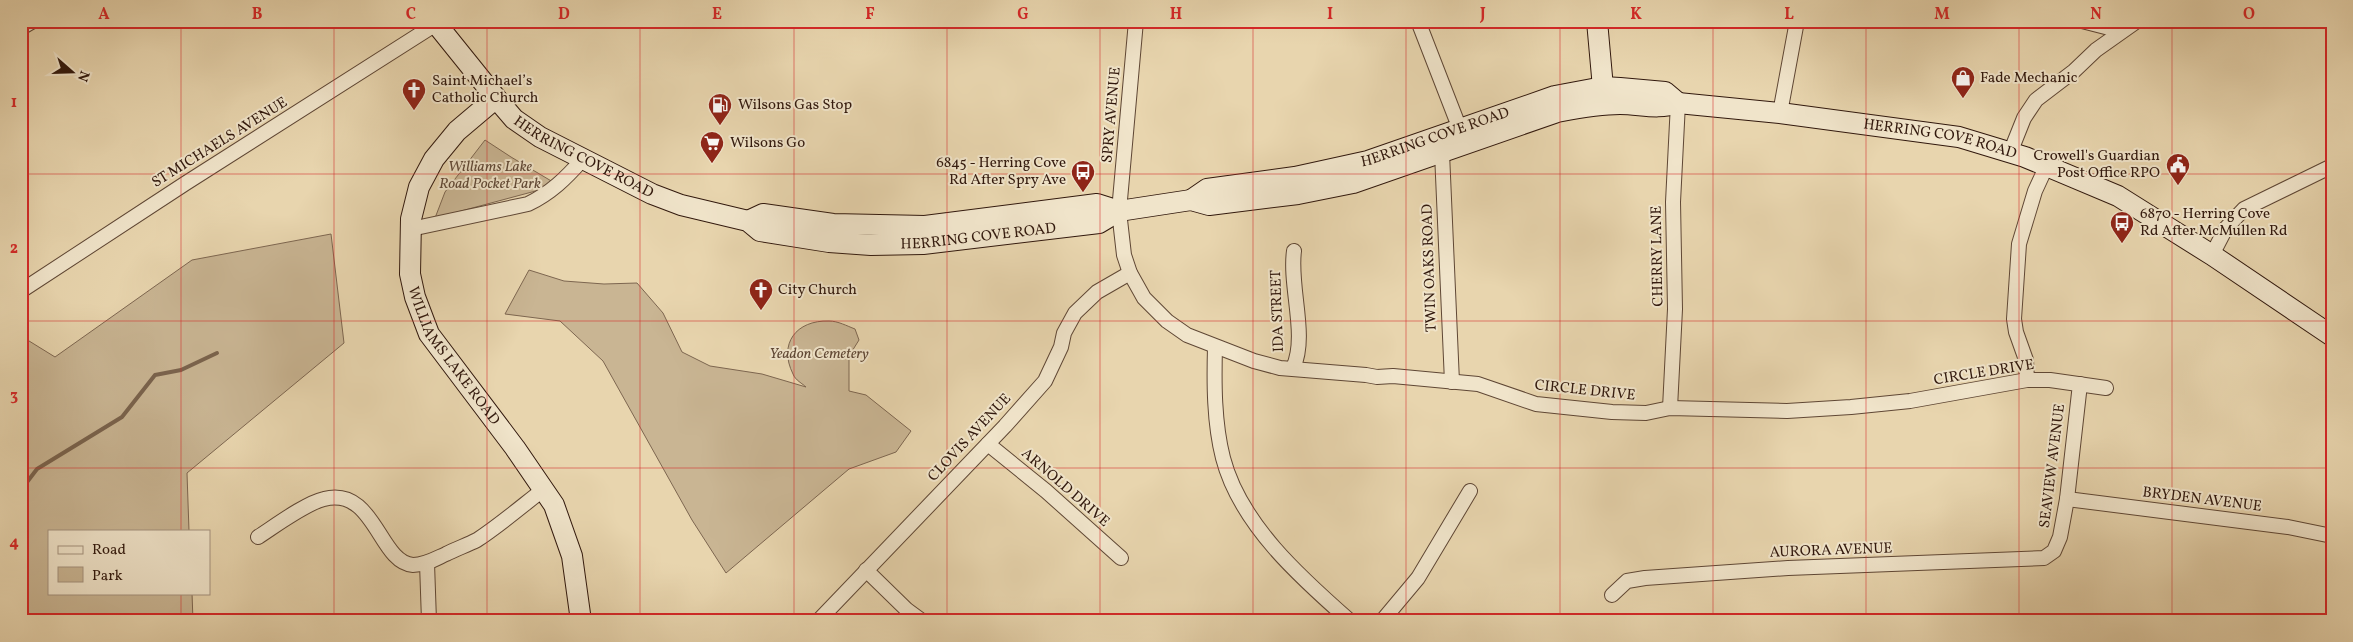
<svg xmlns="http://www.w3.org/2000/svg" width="2353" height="642" font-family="Vollkorn,serif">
<rect width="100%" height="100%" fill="#e8d5ae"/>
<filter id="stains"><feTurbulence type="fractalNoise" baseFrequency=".004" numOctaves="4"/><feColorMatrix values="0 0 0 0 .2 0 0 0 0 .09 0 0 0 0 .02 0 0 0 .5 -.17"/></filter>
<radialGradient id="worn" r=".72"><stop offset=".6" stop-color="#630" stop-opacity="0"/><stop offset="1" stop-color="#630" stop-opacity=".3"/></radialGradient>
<!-- green -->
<g fill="#c9b593" stroke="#7d6650">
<polygon points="485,140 511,157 558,185 435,218 445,192"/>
<polygon points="331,234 344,343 187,473 189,531 49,531 49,593 192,593 193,621 21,621 21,336 55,357 192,260"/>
<path d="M 529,270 L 564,281 L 604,284 L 637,283 L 663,313 L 682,352 L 710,366 L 762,374 L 806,387 C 803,384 795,380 793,374 C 778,344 796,320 829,321 C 838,321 847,326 855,329 L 859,340 L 849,356 L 849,391 L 866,395 L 911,431 L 896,452 L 849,469 L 726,573 L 692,520 L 603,361 L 560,321 L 505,314 Z"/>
</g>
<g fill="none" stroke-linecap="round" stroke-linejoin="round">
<!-- stream -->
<polyline stroke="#7a634d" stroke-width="4" points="21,490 37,469 122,417 155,375 181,370 217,353"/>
<!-- street casing -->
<g stroke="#5f4735" stroke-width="16">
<g id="street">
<polyline points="1136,21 1119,211 1124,255 1130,273 1144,298 1167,321 1187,335 1254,361 1280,368 1366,375 1377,377 1393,376 1478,384 1536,404 1612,412 1646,413 1670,408 1787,411 1851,407 1910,401 2027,380 2050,380 2106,388"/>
<polyline points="1418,21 1463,137"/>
<polyline points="2082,21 2121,31"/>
<polyline points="21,28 33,21"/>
<polyline points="1780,113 1797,21"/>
<polyline points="1442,153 1452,382"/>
<polyline points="2010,153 2024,118 2036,100 2074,71 2096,50 2137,21"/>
<path d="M 411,229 L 528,204 C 551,193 566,178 582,160"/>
<polyline points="2212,255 2226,228 2244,209 2332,166"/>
<polyline points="21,291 186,183 436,24"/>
<path d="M 1215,347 C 1214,383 1214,423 1223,458 C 1240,524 1301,578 1350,621"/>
<path d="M 1293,368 C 1308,336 1289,287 1294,251"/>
<polyline points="2027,380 2026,360 2016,332 2014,319 2019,244 2035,191 2047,165"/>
<polyline points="1670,408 1675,309 1673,202 1678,103"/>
<polyline points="988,444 1046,491 1121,558"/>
<polyline points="2067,499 2288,527 2332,536"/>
<path d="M 258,537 C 275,526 306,503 324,499 C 375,486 379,563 413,565 C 425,565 435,559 446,554 C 456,549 467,545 477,540 C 500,525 522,506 544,489"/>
<polyline points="427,563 429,621"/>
<polyline points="866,570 907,610 922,621"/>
<polyline points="1612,595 1627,581 1645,578 1788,568 2044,558 2054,551 2060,537 2067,499 2080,384"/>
<polyline points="818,621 1005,426 1045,381 1061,347 1064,333 1075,313 1097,292 1130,273"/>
<polyline points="1382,621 1418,578 1470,491"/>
</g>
</g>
<!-- secondary casing -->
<g stroke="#31180d" stroke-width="22">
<g id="secondary">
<path id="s1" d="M 434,21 L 496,98 L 514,119 L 540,137 L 652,194 L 681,205 L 748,221 L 760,231 L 829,242 L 871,245 L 923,244 L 1099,223 L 1119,211 L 1191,200 L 1209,205 L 1298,194 L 1353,183 L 1557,112 C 1578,108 1598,104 1620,104 C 1641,104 1657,110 1678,103 L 1780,113 L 1959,137 L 2025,157 L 2118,196 L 2212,255 L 2332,336"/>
<polyline points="1597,21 1604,99"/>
<path id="s2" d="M 496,98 L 457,131 L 434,159 L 419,187 L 411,219 L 410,274 L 415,297 L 429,334 L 515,448 L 554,505 L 572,556 L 581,621"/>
<path id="s3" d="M 1191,200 L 1207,189 L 1295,177 L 1368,161 L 1555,96 L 1603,87 L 1620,88 L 1665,92 L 1678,103"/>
<polyline points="748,221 763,214 833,224 925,226 1097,204 1119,211"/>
</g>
</g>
<!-- street -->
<use href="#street" stroke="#f0e4ca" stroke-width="14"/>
<!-- secondary -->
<use href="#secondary" stroke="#f0e4ca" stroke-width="20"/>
</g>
<!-- grid -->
<path fill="none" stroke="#d62828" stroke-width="1" stroke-opacity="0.55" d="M 181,21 L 181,531M 334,21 L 334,621M 487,21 L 487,621M 640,21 L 640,621M 794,21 L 794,621M 947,21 L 947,621M 1100,21 L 1100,621M 1253,21 L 1253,621M 1406,21 L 1406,621M 1560,21 L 1560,621M 1713,21 L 1713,621M 1866,21 L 1866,621M 2019,21 L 2019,621M 2172,21 L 2172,621M 21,174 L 2332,174M 21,321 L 2332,321M 21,468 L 2332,468M 181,593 L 181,621"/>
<!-- icons -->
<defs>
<g id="shop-pin" transform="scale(1.25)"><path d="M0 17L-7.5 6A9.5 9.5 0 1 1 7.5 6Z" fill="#8f2418" stroke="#f0e4ca"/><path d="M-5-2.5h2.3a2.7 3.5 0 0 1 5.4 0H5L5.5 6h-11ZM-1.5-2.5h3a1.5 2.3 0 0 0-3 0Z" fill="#fff"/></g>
<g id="church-pin" transform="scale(1.25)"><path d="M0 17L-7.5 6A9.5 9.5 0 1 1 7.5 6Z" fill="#8f2418" stroke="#f0e4ca"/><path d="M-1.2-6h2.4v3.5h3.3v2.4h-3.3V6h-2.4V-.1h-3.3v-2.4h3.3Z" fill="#fff"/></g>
<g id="fuel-pin" transform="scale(1.25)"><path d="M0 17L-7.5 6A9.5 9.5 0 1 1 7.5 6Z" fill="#8f2418" stroke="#f0e4ca"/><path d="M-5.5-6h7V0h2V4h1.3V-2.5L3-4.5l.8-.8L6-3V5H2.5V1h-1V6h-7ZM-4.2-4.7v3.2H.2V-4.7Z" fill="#fff"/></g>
<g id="supermarket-pin" transform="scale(1.25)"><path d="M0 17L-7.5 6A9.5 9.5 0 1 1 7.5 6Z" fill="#8f2418" stroke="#f0e4ca"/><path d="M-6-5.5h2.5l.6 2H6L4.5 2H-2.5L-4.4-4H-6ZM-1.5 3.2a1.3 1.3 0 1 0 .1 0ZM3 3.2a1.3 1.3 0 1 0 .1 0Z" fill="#fff"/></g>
<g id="civic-pin" transform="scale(1.25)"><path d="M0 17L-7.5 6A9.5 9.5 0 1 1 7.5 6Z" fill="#8f2418" stroke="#f0e4ca"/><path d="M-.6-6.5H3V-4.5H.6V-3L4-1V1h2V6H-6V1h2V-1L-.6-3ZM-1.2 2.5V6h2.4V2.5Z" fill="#fff"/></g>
<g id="bus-pin" transform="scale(1.25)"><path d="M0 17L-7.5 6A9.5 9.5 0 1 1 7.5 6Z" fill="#8f2418" stroke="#f0e4ca"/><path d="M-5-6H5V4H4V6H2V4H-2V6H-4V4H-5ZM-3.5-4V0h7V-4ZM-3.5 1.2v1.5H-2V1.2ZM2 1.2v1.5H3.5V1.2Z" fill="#fff"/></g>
</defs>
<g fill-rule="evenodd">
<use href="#shop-pin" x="1963" y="78"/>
<use href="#church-pin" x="414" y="90"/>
<use href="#fuel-pin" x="720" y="105"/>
<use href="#supermarket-pin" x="712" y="143"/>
<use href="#civic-pin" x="2178" y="165"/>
<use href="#bus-pin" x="1083" y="172"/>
<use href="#bus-pin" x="2122" y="223"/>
<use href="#church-pin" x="761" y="290"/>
</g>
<g text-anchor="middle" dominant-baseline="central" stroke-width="4" stroke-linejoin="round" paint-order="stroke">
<!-- poi labels -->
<g font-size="15" fill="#31180d" stroke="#f0e4ca" text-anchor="start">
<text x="1980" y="78">Fade Mechanic</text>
<text x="432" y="81">Saint Michael’s<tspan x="432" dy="17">Catholic Church</tspan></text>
<text x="738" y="105">Wilsons Gas Stop</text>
<text x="730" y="143">Wilsons Go</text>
<text x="2160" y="156" text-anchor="end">Crowell's Guardian<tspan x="2160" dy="17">Post Office RPO</tspan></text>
<text x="1066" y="163" text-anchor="end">6845 - Herring Cove<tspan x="1066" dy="17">Rd After Spry Ave</tspan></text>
<text x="2140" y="214">6870 - Herring Cove<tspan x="2140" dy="17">Rd After McMullen Rd</tspan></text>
<text x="778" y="290">City Church</text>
</g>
<!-- street labels -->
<g font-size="15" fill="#31180d" stroke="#f0e4ca">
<text transform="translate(1112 115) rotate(-85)">SPRY AVENUE</text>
<text stroke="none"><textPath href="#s3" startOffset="254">HERRING COVE ROAD</textPath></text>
<text stroke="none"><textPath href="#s1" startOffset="1604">HERRING COVE ROAD</textPath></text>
<text transform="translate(220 143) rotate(-32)">ST MICHAELS AVENUE</text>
<text stroke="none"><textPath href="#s1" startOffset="206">HERRING COVE ROAD</textPath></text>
<text stroke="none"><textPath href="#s1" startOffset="619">HERRING COVE ROAD</textPath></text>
<text transform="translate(1658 256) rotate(-91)">CHERRY LANE</text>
<text transform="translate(1430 268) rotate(-92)">TWIN OAKS ROAD</text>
<text transform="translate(1278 311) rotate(-92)">IDA STREET</text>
<text stroke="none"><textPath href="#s2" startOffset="301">WILLIAMS LAKE ROAD</textPath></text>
<text transform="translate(1984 373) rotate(-9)">CIRCLE DRIVE</text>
<text transform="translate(1585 391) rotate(6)">CIRCLE DRIVE</text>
<text transform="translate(970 438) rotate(-47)">CLOVIS AVENUE</text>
<text transform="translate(2053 466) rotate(-83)">SEAVIEW AVENUE</text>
<text transform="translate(1065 488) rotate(41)">ARNOLD DRIVE</text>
<text transform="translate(2202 500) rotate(7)">BRYDEN AVENUE</text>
<text transform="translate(1831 551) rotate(-2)">AURORA AVENUE</text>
</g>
<!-- park labels -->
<g font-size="15" font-style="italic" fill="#5f4735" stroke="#f0e4ca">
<text x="490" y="167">Williams Lake<tspan x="490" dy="17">Road Pocket Park</tspan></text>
<text x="819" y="354">Yeadon Cemetery</text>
</g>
</g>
<!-- margin -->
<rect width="2353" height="642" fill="none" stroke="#e8d5ae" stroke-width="55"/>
<!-- legend -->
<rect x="48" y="530" width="162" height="65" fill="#f0e4ca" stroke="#a4927e"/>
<rect x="58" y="546" width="25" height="8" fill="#f0e4ca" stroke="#a4927e"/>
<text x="92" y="554" font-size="15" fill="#31180d">Road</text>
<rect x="58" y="567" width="25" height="15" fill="#c9b593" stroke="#a4927e"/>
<text x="92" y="580" font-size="15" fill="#31180d">Park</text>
<!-- north arrow -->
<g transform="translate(72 72) rotate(110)" stroke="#f0e4ca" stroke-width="4" paint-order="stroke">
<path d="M0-4L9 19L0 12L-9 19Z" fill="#31180d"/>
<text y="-8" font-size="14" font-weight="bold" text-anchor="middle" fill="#31180d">N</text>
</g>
<rect x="28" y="28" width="2298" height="586" fill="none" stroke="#d62828" stroke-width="2"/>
<g font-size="16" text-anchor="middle" font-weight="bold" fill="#d62828">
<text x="104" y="19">A</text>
<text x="257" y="19">B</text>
<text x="411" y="19">C</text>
<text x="564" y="19">D</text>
<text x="717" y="19">E</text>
<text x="870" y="19">F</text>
<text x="1023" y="19">G</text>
<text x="1176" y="19">H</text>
<text x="1330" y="19">I</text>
<text x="1483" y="19">J</text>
<text x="1636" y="19">K</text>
<text x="1789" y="19">L</text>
<text x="1942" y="19">M</text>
<text x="2096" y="19">N</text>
<text x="2249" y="19">O</text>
<text x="14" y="107">1</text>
<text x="14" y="253">2</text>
<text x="14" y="400">3</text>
<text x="14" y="547">4</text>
</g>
<rect width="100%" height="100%" filter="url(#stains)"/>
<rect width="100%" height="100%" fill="url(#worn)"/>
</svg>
